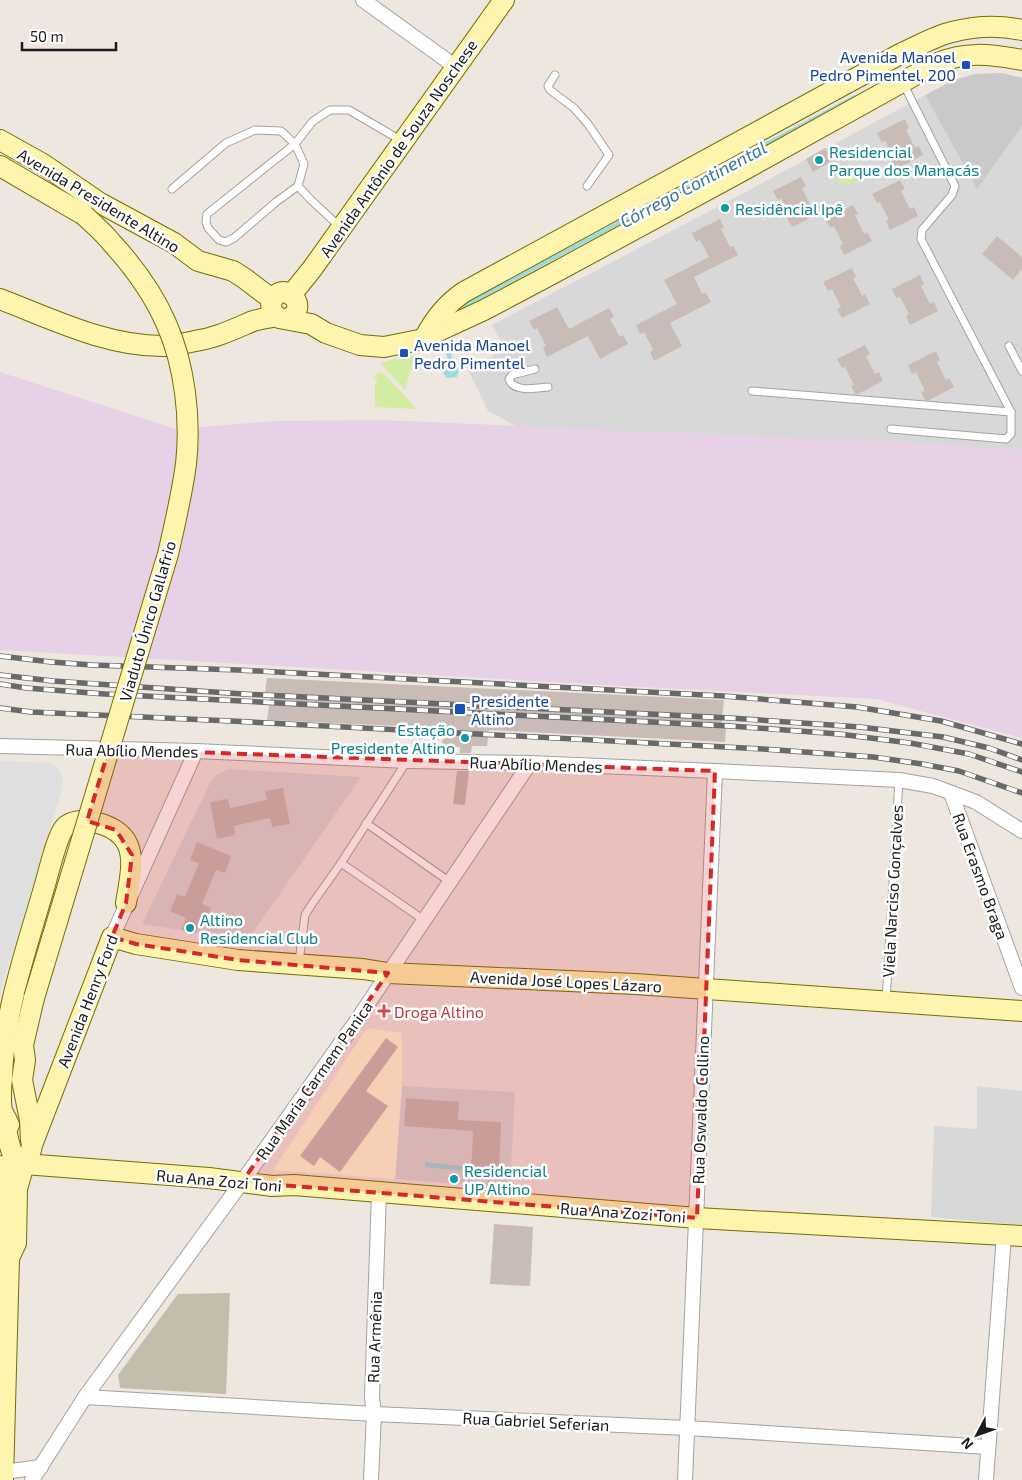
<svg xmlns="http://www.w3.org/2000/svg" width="1022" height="1480" font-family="'Exo 2',sans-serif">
<rect width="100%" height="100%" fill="#eee7e0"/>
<!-- residential -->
<g fill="#d9d8d8">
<polygon points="925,95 977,188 1022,126 1022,455 527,432 488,411 468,370 505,349 492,325 740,195"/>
<polygon points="228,769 361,777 247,941 142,924 209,785 216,775"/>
<polygon points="402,1086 515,1092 510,1188 395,1179"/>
<polygon points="977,1086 1022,1091 1022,1225 931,1217 934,1126 977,1129"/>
</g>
<!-- industrial -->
<polygon fill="#e7d1e7" points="0,372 176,429 276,421 381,420 942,444 1022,450 1022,738 876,699 620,686 0,650"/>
<!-- education -->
<polygon fill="#fff9d7" points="367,1028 402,1033 402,1086 395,1179 273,1170"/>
<!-- religious -->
<polygon fill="#c9c9c9" points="1002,73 1022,78 1022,126 977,189 925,95 954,80 975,74"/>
<!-- construction -->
<polygon fill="#c2beab" points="230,1293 226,1394 120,1388 118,1375 178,1294"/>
<!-- grass -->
<g fill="#d2eca1">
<circle cx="847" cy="175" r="10"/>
<polygon points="412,355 414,358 405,390 381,364 383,362"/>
<polygon points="378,372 384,374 417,409 375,407 375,384 378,382 374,378"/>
</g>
<!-- parking -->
<polygon fill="#dfdfdf" points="0,761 52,763 58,768 63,780 61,793 2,986 0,997"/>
<!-- water -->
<g fill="#9ddade">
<path d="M 451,347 C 451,351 451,357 453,361 C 456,370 461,366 457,377 L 447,378 L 443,373 L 449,365 L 445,349 Z"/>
<polygon points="426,1162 462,1166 461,1171 425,1167"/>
</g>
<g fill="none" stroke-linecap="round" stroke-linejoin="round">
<!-- stream -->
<polyline stroke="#9ddade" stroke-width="4" points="465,305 855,97"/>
</g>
<!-- building -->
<g fill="#c9bbb6">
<polygon points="905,119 909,128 906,130 915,148 919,146 923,155 896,169 891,160 894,159 885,140 882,143 877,133"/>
<polygon points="825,148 832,161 813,172 806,159"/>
<polygon points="801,177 806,186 802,188 811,206 815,204 820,213 792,227 787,218 790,216 781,198 778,200 773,191"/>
<polygon points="900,180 905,189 901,191 910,209 914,207 918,216 890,230 886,221 889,220 880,202 877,203 872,194"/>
<polygon points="853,205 858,214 855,215 864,234 867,232 872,241 844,255 840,246 843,244 834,226 830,228 826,219"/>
<polygon points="720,219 724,228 721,229 730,247 733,246 738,255 694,277 702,294 706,293 711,302 670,323 682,346 654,361 650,352 653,350 644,332 640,334 636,325 677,304 664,280 709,257 700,240 696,242 692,233"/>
<polygon points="997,236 1022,257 1022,269 1013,280 982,254"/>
<polygon points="852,268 856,277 853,278 862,296 865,294 870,304 842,318 837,309 841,307 832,289 828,291 823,282"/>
<polygon points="920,275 924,284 921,286 930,304 934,302 938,311 910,325 906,316 909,314 900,297 896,298 892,289"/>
<polygon points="557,307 569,329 609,308 614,317 610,319 620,337 623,335 628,344 600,359 588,336 547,357 543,348 546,346 537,328 534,330 529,321"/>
<polygon points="865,345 870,354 866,356 875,374 879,372 883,381 858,394 855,394 851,386 854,385 845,367 842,368 837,359"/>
<polygon points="936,351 940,360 937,362 946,380 949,378 954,387 929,400 925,400 921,392 925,391 916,372 912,374 908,365"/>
<polygon points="267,678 724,700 721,728 726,728 725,742 489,730 487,746 472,746 471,753 460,753 460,747 442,746 444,728 267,720 271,692 265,692"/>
<polygon points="457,771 469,771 465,805 453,804"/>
<polygon points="283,788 290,824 272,827 270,818 234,826 235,835 217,839 210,802 228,799 230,808 267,800 265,791"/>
<polygon points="197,842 231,856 225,873 216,870 202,904 211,908 204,925 199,923 196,933 182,930 186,918 170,911 177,894 185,897 199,863 190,860"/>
<polygon points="386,1038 398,1047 366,1091 388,1106 340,1172 320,1157 314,1166 300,1156"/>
<polygon points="406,1098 459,1102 458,1120 501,1122 499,1176 471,1174 473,1131 404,1126"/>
<polygon points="494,1224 533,1227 530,1286 490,1284"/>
</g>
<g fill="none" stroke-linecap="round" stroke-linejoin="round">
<!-- lane casing -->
<g stroke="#a2a2a2" stroke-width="9">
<g id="lane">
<polyline points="555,75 548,86 550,90 574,108 588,124 609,155 587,186"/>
<polyline points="903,83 955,186 952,195 922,230 921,239 1011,412"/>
<polyline points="298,186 304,164 295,144 313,121 330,110 349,110 402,141"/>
<polyline points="172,189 226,143 255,130 281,131 295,144 207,214 206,222 208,228 219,240 226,242 234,238 276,202 298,186 311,200 339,226"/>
<polyline points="1009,346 1022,371"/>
<path d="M 535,369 L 512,375 L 509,379 C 513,393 537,388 548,387"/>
<polyline points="752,391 1011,412 1011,434 1006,439 891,429"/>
<polyline points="366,823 450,882"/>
<polyline points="341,863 424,920"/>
<polyline points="299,962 305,915 312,904 341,863 407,761"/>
<polyline points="886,1001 899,780"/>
</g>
</g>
<!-- street casing -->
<g stroke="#a2a2a2" stroke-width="16">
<g id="street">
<polyline points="363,0 456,67"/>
<polyline points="0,746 196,751 407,761 530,763 715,771 899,780 933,786 976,802 1022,831"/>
<polyline points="951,793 1022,988"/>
<polyline points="112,937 196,751"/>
<polyline points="85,1397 374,1414 687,1428 988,1447"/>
<polyline points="4,1472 41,1467"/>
<polyline points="32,1480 85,1397 242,1182 355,1023 530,763"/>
<polyline points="371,1480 374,1414 372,1398 379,1193"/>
<polyline points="685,1480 715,771"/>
<polyline points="986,1480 1004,1235"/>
</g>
</g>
<!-- secondary casing -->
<g stroke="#746e00" stroke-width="22">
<g id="secondary">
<polyline points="0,140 43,164 100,203 174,243 198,261 233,271 244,278 265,294 273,299"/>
<polyline points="0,166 84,215"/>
<polyline points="291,295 312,269 504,0"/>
<path d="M 0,299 C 52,319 108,347 165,346 C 175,346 186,343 195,341 C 216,338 234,329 253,321 C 260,319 268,318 276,316"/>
<path d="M 287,319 C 310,310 289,282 275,296 C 270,301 271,306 272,312 L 279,318 L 311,324 L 326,333 L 360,345 L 384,347 L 419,340 L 484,310 L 552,274 L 742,171 L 935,64 C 965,51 990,54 1022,60"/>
<path d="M 425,337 C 435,318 446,304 464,292 L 902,53 C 918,46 935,36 952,32 C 975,26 999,25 1022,30"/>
<path d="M 9,1125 C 7,1120 4,1115 2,1111 C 0,1100 1,1087 2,1077 C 4,1012 26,950 44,888 C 48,875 57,835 65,827 C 72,820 85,820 94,822 C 142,833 132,866 126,903"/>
<path d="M 7,1134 C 10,1146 11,1159 24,1164 L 209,1178 L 272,1186 L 294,1185 L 697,1218 L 1022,1236"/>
<polyline points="31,1141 30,1120 22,1080 25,1060 23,1045 34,998"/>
<polyline points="0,1166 4,1173 3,1242 9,1258 16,1243 17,1189 24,1164 31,1150 32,1145 112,937 136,944 238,960 363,969 388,973 635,984 1022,1011"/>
<polyline points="3,1480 9,1258"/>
</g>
</g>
<!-- lane -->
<use href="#lane" stroke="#fff" stroke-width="7"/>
<!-- street -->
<use href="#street" stroke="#fff" stroke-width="14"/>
<!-- secondary -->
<use href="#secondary" stroke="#fdf4ae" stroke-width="20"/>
<!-- rail casing -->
<g stroke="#696969" stroke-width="5.5">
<g id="rail">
<polyline points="0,656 51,662 92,665 238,670 723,696 857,707 941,721 1022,744"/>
<polyline points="0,675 53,681 243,694 730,718 860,727 943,737 989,748 1022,760"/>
<polyline points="0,684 26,688 105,694 730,726 839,734 910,743 969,754 1022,772"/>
<polyline points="0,708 31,712 231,721 763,749 873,757 922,764 959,771 1022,793"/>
</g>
</g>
<!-- rail -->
<use href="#rail" stroke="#fff" stroke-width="4" stroke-dasharray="11" stroke-linecap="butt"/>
<!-- secondary-bridge casing -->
<g stroke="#746e00" stroke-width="22" stroke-linecap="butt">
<path id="secondary-bridge" d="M 34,998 L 168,554 C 175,524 182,494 186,464 C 191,419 185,365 166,323 C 153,293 133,266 111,242 C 103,232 93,224 84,215"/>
</g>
<!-- secondary-bridge -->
<use href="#secondary-bridge" stroke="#fdf4ae" stroke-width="20"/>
</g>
<!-- marked area -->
<path fill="#d62828" fill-opacity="0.2" stroke="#d62828" stroke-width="4" stroke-dasharray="10 6" stroke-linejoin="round" d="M 109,749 L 715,771 L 697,1218 L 242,1182 L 388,973 L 238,960 L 136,944 L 112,937 L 126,903 L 132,855 L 116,830 L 87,821 Z"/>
<!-- markers -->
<g fill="#1a4fb4" stroke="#fff" stroke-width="2">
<rect x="961" y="60" width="10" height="10" rx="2.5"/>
<rect x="399" y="348" width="10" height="10" rx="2.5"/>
<rect x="454" y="703" width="12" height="12" rx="2.5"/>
</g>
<g fill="#0f9aa8" stroke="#fff" stroke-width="2">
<circle cx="819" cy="160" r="5"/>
<circle cx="725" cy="208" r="5"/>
<circle cx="465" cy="738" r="5"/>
<circle cx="190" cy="928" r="5"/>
<circle cx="454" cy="1179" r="5"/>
</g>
<path fill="#e0444e" stroke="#fff" stroke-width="2" d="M381.5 1003.5h5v5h5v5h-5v5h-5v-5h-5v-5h5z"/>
<g text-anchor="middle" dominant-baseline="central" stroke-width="5" stroke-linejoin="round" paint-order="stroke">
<!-- transit labels -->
<g font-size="16" fill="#164399" stroke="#fff" text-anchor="start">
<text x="956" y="56" text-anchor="end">Avenida Manoel<tspan x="956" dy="18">Pedro Pimentel, 200</tspan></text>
<text x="414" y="344">Avenida Manoel<tspan x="414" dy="18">Pedro Pimentel</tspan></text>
<text x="471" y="700">Presidente<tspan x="471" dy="18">Altino</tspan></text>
</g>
<!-- street labels -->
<g font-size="16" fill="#1b1b1b" stroke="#fff">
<text transform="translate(398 148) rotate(-55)">Avenida Antônio de Souza Noschese</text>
<text transform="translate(99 200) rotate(31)">Avenida Presidente Altino</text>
<text transform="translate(147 621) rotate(-74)">Viaduto Único Gallafrio</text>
<text transform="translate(132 750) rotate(1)">Rua Abílio Mendes</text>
<text transform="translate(536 764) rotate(2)">Rua Abílio Mendes</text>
<text transform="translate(981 876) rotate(70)">Rua Erasmo Braga</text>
<text transform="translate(892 891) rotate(-87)">Viela Narciso Gonçalves</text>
<text transform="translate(566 981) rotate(3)">Avenida José Lopes Lázaro</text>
<text transform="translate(87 1001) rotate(-69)">Avenida Henry Ford</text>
<text transform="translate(314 1080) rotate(-55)">Rua Maria Carmem Panica</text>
<text transform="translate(700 1110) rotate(-88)">Rua Oswaldo Collino</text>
<text transform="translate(219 1180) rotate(5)">Rua Ana Zozi Toni</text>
<text transform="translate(623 1212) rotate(4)">Rua Ana Zozi Toni</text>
<text transform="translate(374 1337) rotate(-88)">Rua Armênia</text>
<text transform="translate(536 1421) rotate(3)">Rua Gabriel Seferian</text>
</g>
<!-- culture labels -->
<g font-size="16" fill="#0d838f" stroke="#fff" text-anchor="start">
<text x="829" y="151">Residencial<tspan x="829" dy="18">Parque dos Manacás</tspan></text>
<text x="735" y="208">Residêncial Ipê</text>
<text x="455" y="729" text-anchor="end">Estação<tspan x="455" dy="18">Presidente Altino</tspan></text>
<text x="200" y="919">Altino<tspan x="200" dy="18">Residencial Club</tspan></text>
<text x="464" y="1170">Residencial<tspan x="464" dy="18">UP Altino</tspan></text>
</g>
<!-- health labels -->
<g font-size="16" fill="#be3a42" stroke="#fff" text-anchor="start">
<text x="394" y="1011">Droga Altino</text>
</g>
<!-- water labels -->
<g font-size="18" font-style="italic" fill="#3c7897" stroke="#fff">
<text transform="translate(693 184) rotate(-28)">Córrego Continental</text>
</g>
</g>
<!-- north arrow -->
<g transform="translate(977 1435) rotate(229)" stroke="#ffffff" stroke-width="4" paint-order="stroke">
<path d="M0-4L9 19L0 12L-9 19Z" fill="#1b1b1b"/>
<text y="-8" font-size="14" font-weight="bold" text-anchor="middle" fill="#1b1b1b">N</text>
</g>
<!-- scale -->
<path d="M22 42v8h94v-8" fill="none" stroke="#1b1b1b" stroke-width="2.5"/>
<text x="30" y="42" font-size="15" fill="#1b1b1b" stroke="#ffffff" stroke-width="4" paint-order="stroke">50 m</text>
</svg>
